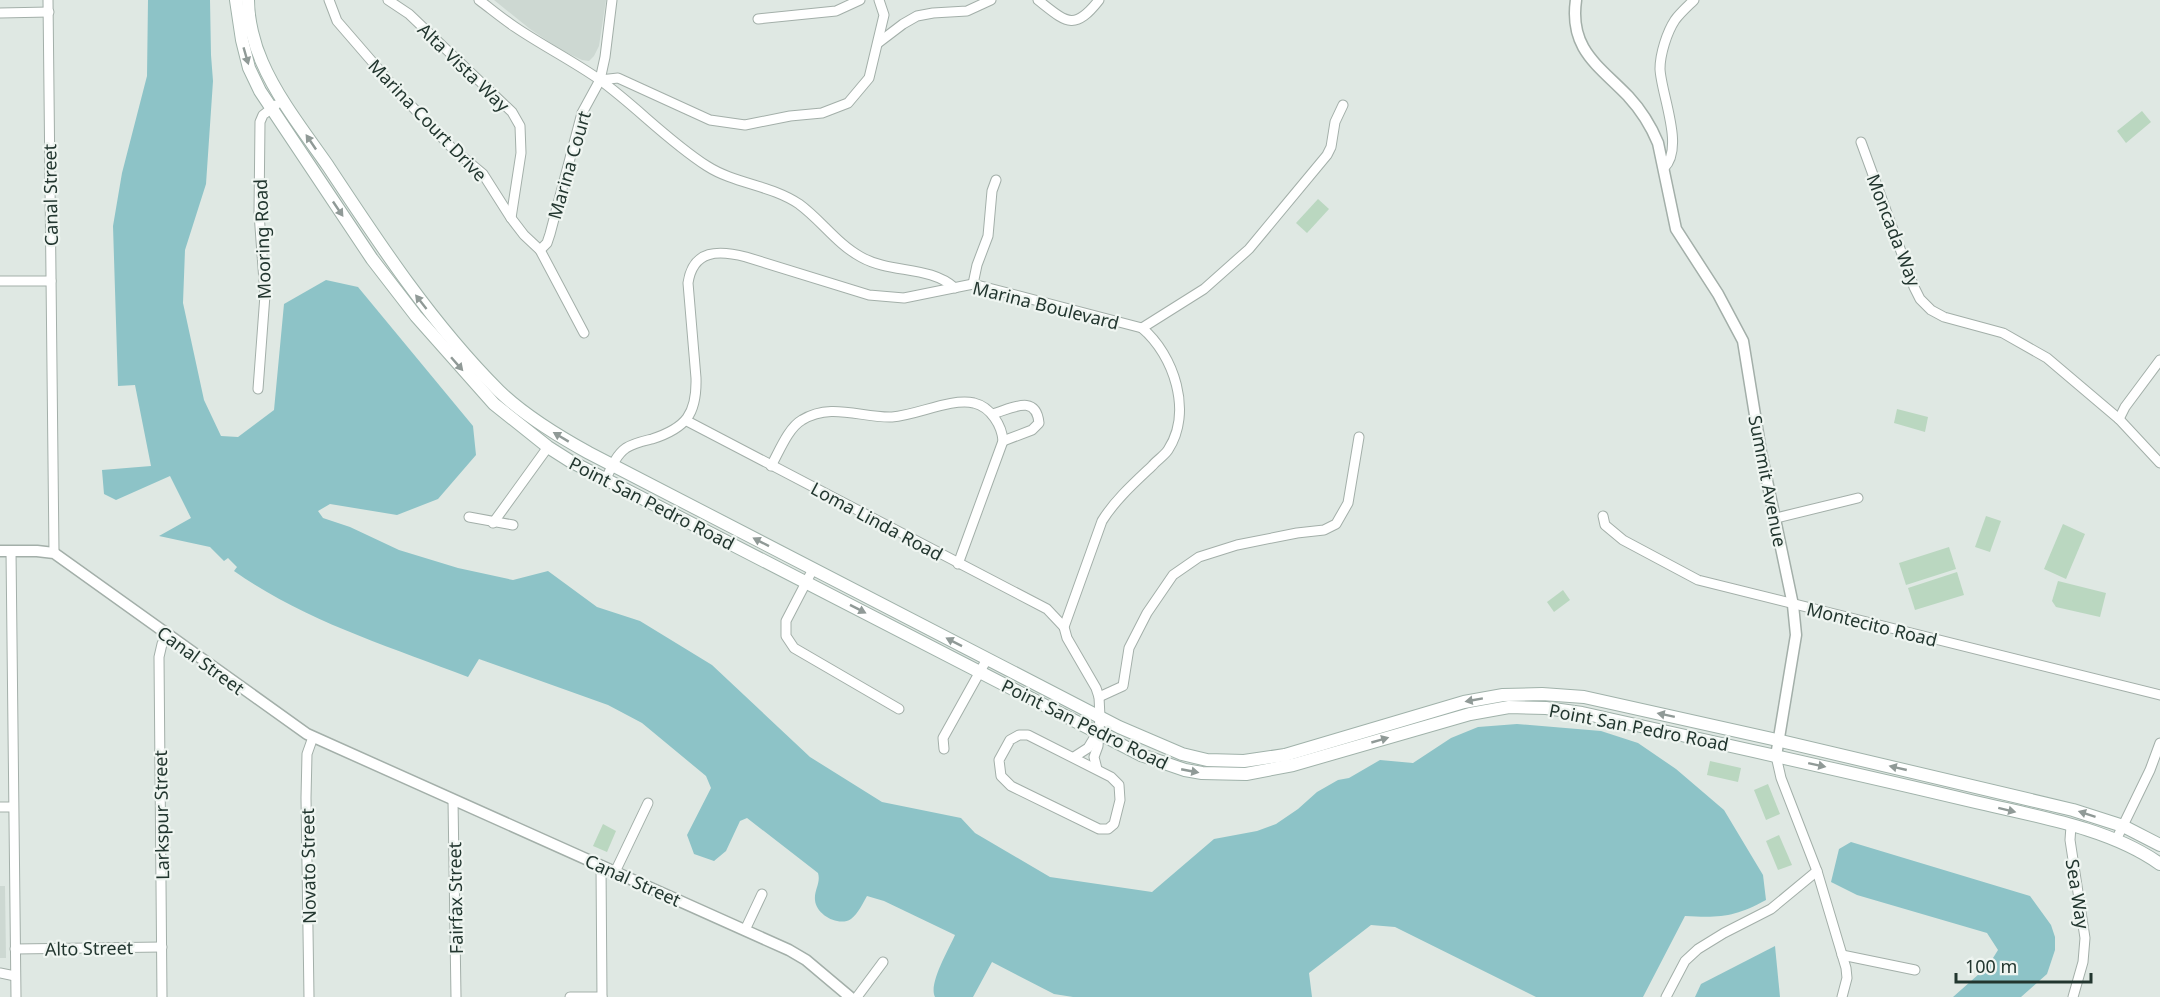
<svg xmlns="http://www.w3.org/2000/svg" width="2160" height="997" font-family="'Noto Sans',sans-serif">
<rect width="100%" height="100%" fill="#dfe8e3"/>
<!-- built -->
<g fill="#cdd8d2">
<polygon points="494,0 606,0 599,46 594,56 589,61 582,60 561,50 530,29"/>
<polygon points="0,886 5,886 6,958 0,958"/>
</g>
<!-- green -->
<g fill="#bad7c0">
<polygon points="2142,111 2151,122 2126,143 2117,131"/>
<polygon points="1318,199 1329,209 1307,233 1296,223"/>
<polygon points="1897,409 1928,417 1925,432 1894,423"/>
<polygon points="1986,516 2001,521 1990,552 1975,547"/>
<polygon points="2063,524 2085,534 2066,579 2044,569"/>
<polygon points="1949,547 1956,569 1906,585 1899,563"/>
<polygon points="1957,572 1964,595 1915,610 1908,588"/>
<polygon points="2058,581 2106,593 2100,617 2056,607 2052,601"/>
<polygon points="1563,590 1570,600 1554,612 1547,602"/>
<polygon points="1710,761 1741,768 1738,782 1707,775"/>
<polygon points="1768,784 1780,814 1766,820 1754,790"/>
<polygon points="603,824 616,831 607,852 593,846"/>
<polygon points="1779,835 1792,865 1778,870 1766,841"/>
</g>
<!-- water -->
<g fill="#8dc3c7">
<path d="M 148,0 L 210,0 L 211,55 L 213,81 L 206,184 L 185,250 L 183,303 L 204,400 L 221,436 L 238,437 L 274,410 L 284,304 L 326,280 L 358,287 L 473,426 L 476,455 L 438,499 L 397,515 L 330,504 L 318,511 L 323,518 L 350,527 L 399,550 L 458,568 L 513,580 L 548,571 L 597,607 L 640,621 L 712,665 L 810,757 L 882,802 L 961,818 L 975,833 L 1050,877 L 1152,892 L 1214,839 L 1257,831 L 1276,824 L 1298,809 L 1317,792 L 1338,780 L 1349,778 L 1380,760 L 1413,763 L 1451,738 L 1478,727 L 1517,724 L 1601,731 L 1638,743 L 1676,769 L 1724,810 L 1763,875 L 1766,900 C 1735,917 1720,918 1685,916 L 1643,997 L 1536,997 L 1395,927 L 1371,925 L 1309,973 L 1312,997 L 1073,997 L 1054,994 L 992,962 L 973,997 L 935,997 C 928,984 949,949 955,935 L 884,901 L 867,896 C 863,903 858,914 851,919 C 839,927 816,915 815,900 C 814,890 821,883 818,873 L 747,818 L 740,821 L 726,851 L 714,861 L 694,854 L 687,835 L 711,788 L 706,776 L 642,723 L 608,705 L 479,659 L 468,677 C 388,646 305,621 234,571 L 237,567 L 228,558 L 224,561 L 210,547 L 159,536 L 191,518 L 170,476 L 116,500 L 104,494 L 102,470 L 151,466 L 135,385 L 118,386 L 113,226 L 122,173 L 147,76 Z"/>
<polygon points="1851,842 2030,896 2051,925 2055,937 2055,950 2047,974 2021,997 1953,997 1988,966 1998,950 1987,933 1857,895 1831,882 1839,849"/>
<polygon points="1775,946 1780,997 1695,997 1701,984"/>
</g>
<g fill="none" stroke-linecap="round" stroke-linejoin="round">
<!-- minor casing -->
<g stroke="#a3afa9" stroke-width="11">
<g id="minor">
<polyline points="48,0 54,553"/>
<polyline points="329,0 337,21 401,95 452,148 483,174 511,218 524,235 540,250 584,333"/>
<polyline points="388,0 409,14 512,112 520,126 521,153 511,218"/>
<path d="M 479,0 C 491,9 503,19 515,27 C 543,46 573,61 600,80 C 637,107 668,141 707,166 C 735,184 771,185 799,204 C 821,220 837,244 861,257 C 891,274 929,265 955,288"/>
<path d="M 1038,0 C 1066,22 1074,32 1099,0"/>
<polyline points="0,13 49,12"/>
<polyline points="758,19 836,11 860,0"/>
<polyline points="878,43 903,24 917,16 933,13 967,11 991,0"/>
<polyline points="600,80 618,78 710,120 745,125 790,116 822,113 848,103 869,78 884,15 879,0"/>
<polyline points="1861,142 1914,287 1920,299 1931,310 1944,317 2003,333 2047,358 2119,419 2160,463"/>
<path d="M 1664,168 C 1685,148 1661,94 1660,69 C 1660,54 1667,32 1675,20 C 1680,13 1688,6 1694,0"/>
<polyline points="540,250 547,243 550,234 582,113 600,80 605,57 612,0"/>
<polyline points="0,281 51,281"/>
<polyline points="973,284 977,265 988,236 992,191 996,180"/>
<polyline points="1142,328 1204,289 1249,249 1327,155 1331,147 1335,122 1343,105"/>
<polyline points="258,389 265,295 259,213 260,122 263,115 276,105"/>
<path d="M 992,414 C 1011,409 1036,393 1039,423 L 1032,430 L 1003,441"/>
<polyline points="2119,419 2125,407 2160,360"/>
<polyline points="687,421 1047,609 1064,627"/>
<path d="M 771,466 C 779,452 788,428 802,420 C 831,402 861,418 892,417 C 918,415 950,398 974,403 C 991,407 1002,426 1003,441 L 958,564"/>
<path d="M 606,479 C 611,468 616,455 626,448 C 634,443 644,441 652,439 C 686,428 697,414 696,378 L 688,283 C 693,249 719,250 746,257 L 869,295 L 904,298 L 973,284 L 1142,328 C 1174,355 1193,412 1168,450 C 1164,456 1157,460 1152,466 C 1134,483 1115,500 1102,521 L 1064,627 L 1067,638 L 1096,688 L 1099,697 L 1100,717 L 1098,746 L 1094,757 L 1097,769"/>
<polyline points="1603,516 1605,525 1623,540 1698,580 2160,695"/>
<polyline points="469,517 513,525"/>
<polyline points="1776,518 1858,498"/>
<polyline points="493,523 548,447"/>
<polyline points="11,551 16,997"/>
<polyline points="813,569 786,621 786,636 794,648 899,709"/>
<polyline points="1099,697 1123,686 1129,648 1147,613 1173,575 1199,557 1237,545 1297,533 1324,530 1336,524 1348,503 1359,437"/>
<polygon points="1019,735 1028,735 1111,777 1119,785 1120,800 1114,824 1108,829 1099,829 1011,786 1001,776 999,760 1010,740"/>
<polyline points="944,749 943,738 987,659"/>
<polyline points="1776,756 1781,778 1817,871 1846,968 1847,978 1842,997"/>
<polyline points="1074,757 1088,748 1097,733"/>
<polyline points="453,800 456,997"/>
<polyline points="0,807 13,807"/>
<polyline points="2071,826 2070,840 2085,938 2083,962 2073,997"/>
<polyline points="2116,840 2150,770 2160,743"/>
<polyline points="601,866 602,997"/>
<polyline points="615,872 648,803"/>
<polyline points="745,930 762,894"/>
<polyline points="15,949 162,947"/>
<polyline points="1842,955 1915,970"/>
<polyline points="0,973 15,976"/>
<polyline points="162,997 159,657 162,644 167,635"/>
<polyline points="309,997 306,798 307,754 313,737"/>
<polyline points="570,997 602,997"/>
<polyline points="857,997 883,962"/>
<polyline points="1666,997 1685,961 1698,949 1724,933 1771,909 1817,871"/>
</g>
</g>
<!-- tertiary casing -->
<g stroke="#a3afa9" stroke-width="13">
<g id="tertiary">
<path d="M 1576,0 C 1569,49 1598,65 1628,96 C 1640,109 1651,126 1658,143 L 1676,229 L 1718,294 L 1743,341 L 1761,452 L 1793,605 L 1796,635 L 1776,756"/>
<polyline points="0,551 37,551 54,553 307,734 789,950 806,960 850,997"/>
</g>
</g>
<!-- secondary casing -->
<g stroke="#a0b2aa" stroke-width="14">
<g id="secondary">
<path d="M 236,0 L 242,40 L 249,68 L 260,91 L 372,259 L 416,316 L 494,404 L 548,447 L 570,461 L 1141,755 L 1185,770 L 1202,773 L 1246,774 L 1293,765 L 1470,714 L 1509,707 L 1546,708 L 1582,713 C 1712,742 1842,770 1971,801 C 2033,816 2108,827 2160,864"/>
<path d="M 248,0 C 248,20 254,44 262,62 C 278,99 305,133 328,166 C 380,245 432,324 499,391 C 525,416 558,436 589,453 L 1119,727 L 1182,754 L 1207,760 L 1244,761 L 1285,755 L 1464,702 L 1503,695 L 1542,694 L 1584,697 L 1777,740 L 2073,810 L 2123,826 L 2160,845"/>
</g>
</g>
<!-- minor -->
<use href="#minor" stroke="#fff" stroke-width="9"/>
<!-- tertiary -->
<use href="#tertiary" stroke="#fff" stroke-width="10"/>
<!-- secondary -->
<use href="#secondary" stroke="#fff" stroke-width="12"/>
</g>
<!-- one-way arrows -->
<defs><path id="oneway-solid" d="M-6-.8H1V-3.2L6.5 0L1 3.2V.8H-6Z" transform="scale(1.5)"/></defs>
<g fill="#909a97">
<use href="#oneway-solid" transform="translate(246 56) rotate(74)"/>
<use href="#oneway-solid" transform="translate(311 142) rotate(-124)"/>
<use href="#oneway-solid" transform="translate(338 209) rotate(56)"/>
<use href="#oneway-solid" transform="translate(421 302) rotate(-128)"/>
<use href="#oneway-solid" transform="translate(457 364) rotate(49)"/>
<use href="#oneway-solid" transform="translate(561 437) rotate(-149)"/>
<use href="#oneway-solid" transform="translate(761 542) rotate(-153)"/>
<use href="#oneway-solid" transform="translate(858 609) rotate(27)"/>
<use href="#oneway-solid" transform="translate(954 642) rotate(-153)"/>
<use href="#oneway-solid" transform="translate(1474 700) rotate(170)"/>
<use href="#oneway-solid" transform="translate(1666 715) rotate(-168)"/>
<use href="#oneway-solid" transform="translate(1380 740) rotate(-16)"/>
<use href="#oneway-solid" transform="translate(1817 765) rotate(12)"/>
<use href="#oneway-solid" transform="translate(1898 768) rotate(-167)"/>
<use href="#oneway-solid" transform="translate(1190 771) rotate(11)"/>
<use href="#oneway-solid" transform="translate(2007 810) rotate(14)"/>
<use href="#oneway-solid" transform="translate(2087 814) rotate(-162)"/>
</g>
<g text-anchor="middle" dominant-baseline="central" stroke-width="4.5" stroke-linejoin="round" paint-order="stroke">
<!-- street labels -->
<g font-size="18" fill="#22362f" stroke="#eff5f1">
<text transform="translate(464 67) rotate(44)">Alta Vista Way</text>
<text transform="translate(428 120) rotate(46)">Marina Court Drive</text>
<text transform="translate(569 165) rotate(-74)">Marina Court</text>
<text transform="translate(50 195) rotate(-91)">Canal Street</text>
<text transform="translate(1894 230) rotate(69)">Moncada Way</text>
<text transform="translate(262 239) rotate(-92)">Mooring Road</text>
<text transform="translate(1046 305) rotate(14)">Marina Boulevard</text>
<text transform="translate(1768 481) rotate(79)">Summit Avenue</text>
<text transform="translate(652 503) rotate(27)">Point San Pedro Road</text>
<text transform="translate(877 521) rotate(28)">Loma Linda Road</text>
<text transform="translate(1872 624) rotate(14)">Montecito Road</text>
<text transform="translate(201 660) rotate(36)">Canal Street</text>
<text transform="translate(1085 724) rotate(26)">Point San Pedro Road</text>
<text transform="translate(1639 727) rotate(11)">Point San Pedro Road</text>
<text transform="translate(161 815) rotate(-91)">Larkspur Street</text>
<text transform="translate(308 866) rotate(-91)">Novato Street</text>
<text transform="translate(633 880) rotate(24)">Canal Street</text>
<text transform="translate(2078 894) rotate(81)">Sea Way</text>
<text transform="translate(455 898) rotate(-91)">Fairfax Street</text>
<text transform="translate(89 948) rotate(-1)">Alto Street</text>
</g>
</g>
<!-- scale -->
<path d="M1956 973v9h135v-9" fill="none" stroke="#22362f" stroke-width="3"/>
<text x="1965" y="973" font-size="18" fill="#22362f" stroke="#eff5f1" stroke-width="4.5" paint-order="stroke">100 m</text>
</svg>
